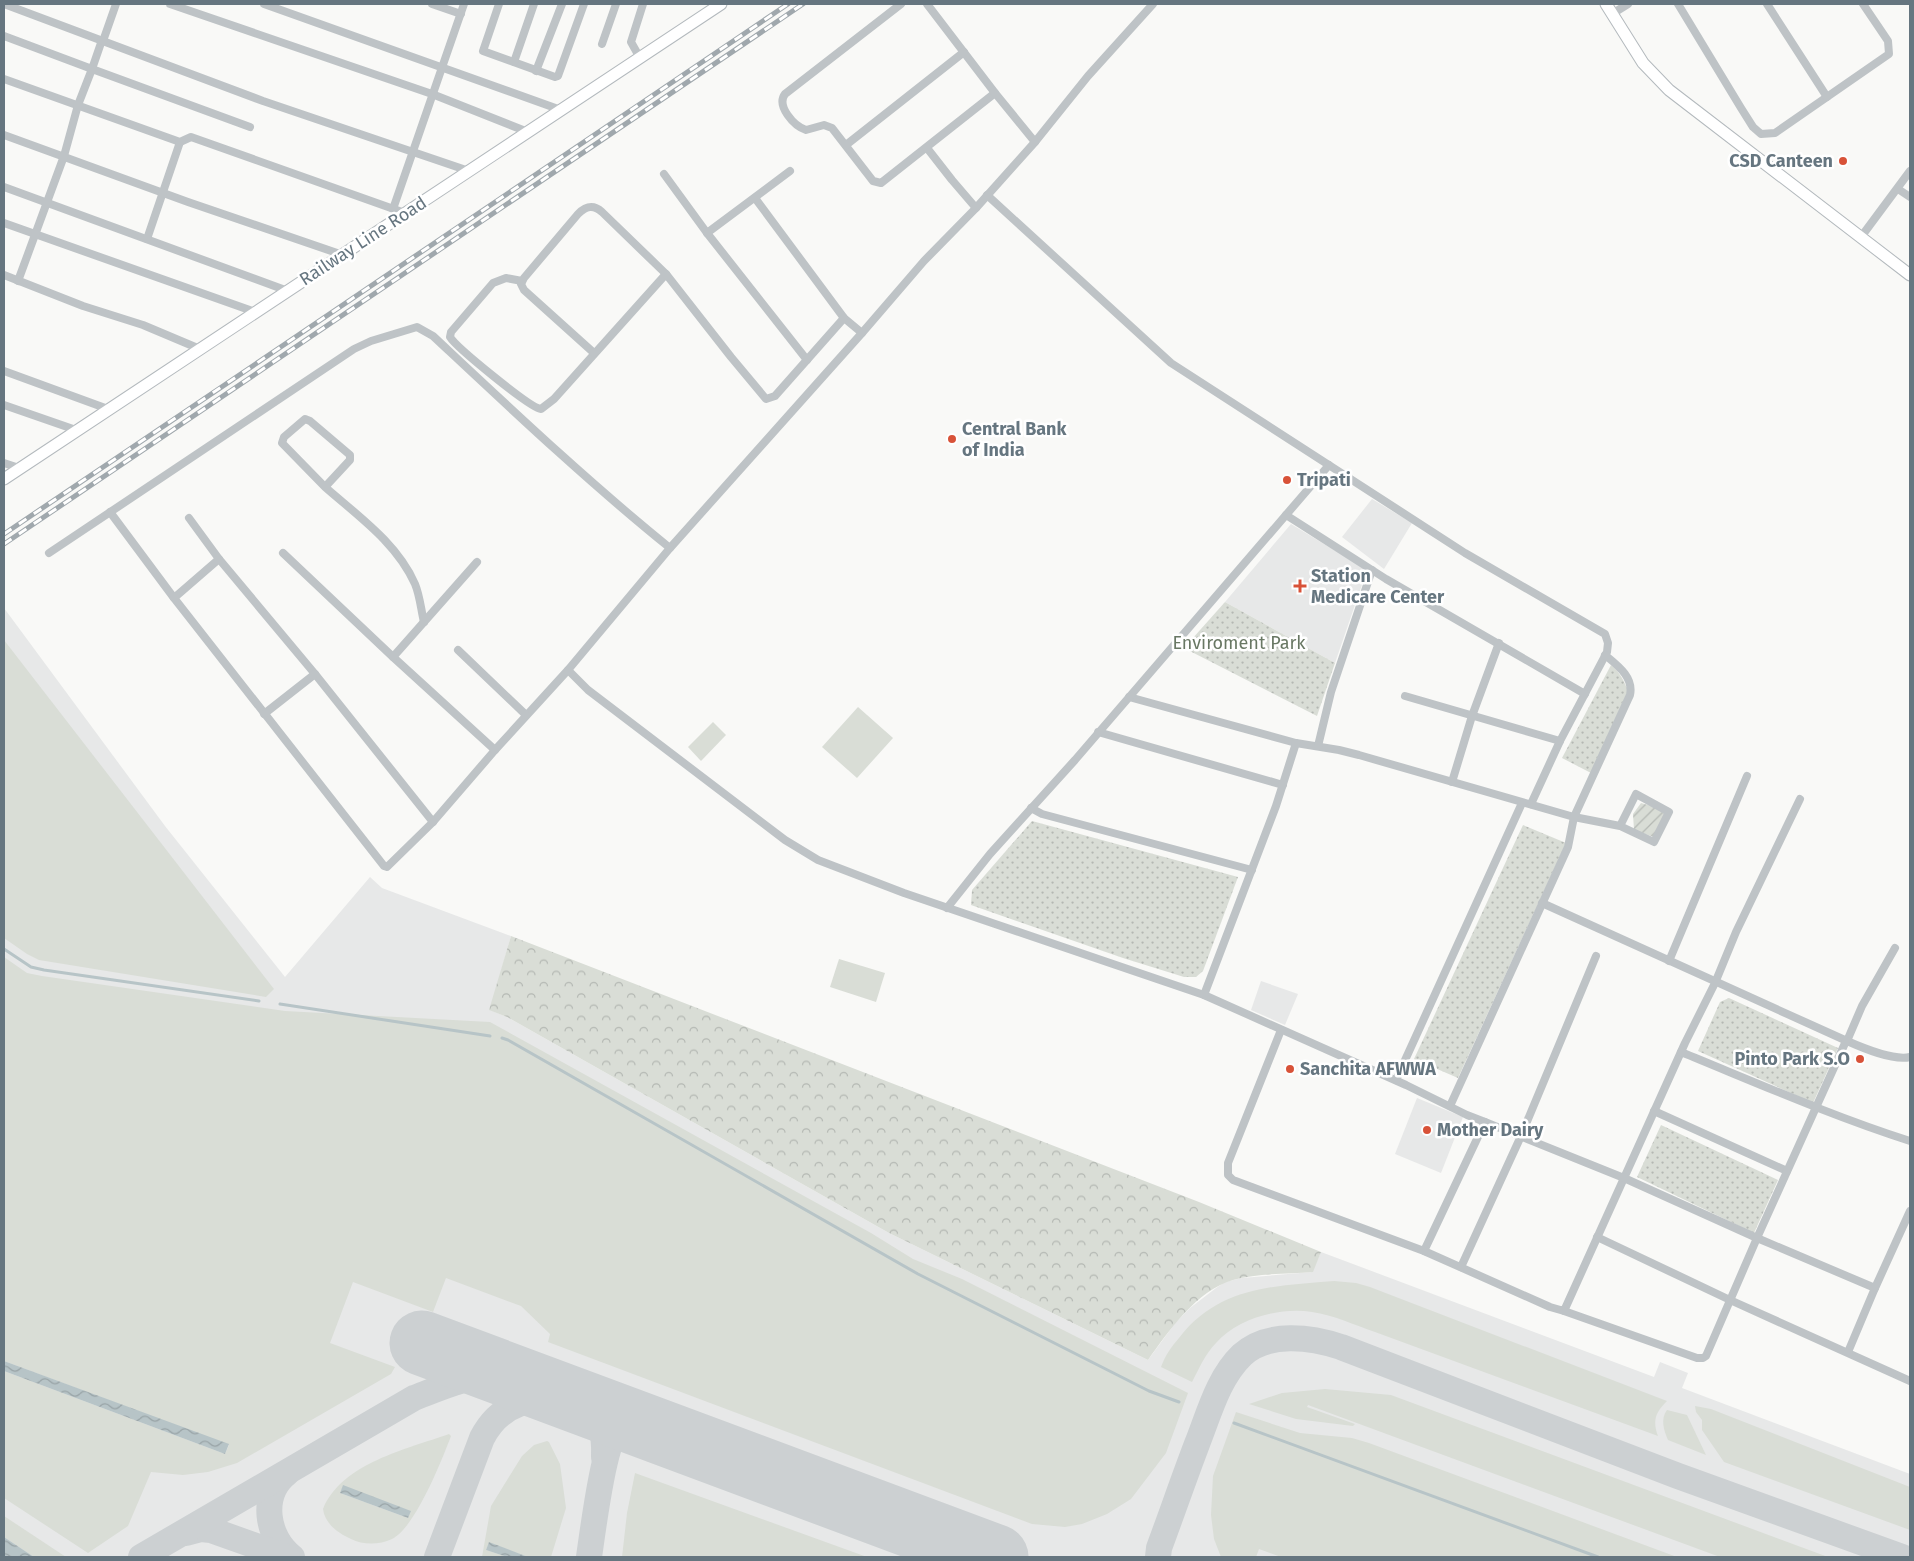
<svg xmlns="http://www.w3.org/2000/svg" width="1914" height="1561" font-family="'Fira Sans',sans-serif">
<defs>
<pattern id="forest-crowns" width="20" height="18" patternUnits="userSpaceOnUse" patternTransform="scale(1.25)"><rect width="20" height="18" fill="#d9ddd6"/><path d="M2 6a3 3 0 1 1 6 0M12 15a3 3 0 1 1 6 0" fill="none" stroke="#b4b8b3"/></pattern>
<pattern id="park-dots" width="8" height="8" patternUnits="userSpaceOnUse" patternTransform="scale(1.25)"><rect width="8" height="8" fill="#d9ddd6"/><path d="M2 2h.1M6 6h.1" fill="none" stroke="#b4b8b3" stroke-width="1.8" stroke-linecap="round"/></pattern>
<pattern id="garden-furrows" width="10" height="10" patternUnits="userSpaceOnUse" patternTransform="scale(1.25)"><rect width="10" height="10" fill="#d9ddd6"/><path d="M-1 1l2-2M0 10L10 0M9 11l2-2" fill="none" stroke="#b4b8b3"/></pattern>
<pattern id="water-waves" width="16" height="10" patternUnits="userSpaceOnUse" patternTransform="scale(1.25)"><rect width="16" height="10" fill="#b7c4c7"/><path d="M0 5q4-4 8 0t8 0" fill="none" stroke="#99a4a7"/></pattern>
</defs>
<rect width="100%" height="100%" fill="#f9f9f7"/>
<!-- built -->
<g fill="#e7e8e8">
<polygon points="1372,499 1412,523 1384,569 1342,537"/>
<polygon points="1291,524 1367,570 1335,663 1225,602"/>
<polygon points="4,608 165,826 285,977 370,877 382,888 511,936 490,1010 507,1017 889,1233 1148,1360 1176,1322 1190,1308 1216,1288 1225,1282 1242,1278 1312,1272 1321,1252 1654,1377 1660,1362 1688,1373 1682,1388 1910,1474 1910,1557 4,1557"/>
<polygon points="1261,981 1298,994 1285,1025 1251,1010"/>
<polygon points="1417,1098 1463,1117 1441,1173 1395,1154"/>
</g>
<!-- grass -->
<g fill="#d9ddd6" fill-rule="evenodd">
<polygon points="4,640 274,989 266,997 39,960 27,954 4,938"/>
<polygon points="858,707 893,738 857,778 822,747"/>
<polygon points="713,722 726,735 701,761 688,747"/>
<polygon points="4,957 27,973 42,976 285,1011 490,1022 871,1233 913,1259 962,1279 1188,1393 1166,1453 1131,1499 1107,1514 1082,1524 1065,1527 1032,1524 548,1342 550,1334 521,1306 446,1278 433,1312 353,1282 330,1343 395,1367 391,1374 237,1463 208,1472 183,1475 151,1472 128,1526 88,1553 4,1498 4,1371 225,1454 229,1445 4,1361"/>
<polygon points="839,959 885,973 876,1002 830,987"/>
<path d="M 1334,1281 L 1356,1283 L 1370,1287 L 1667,1401 C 1656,1412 1652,1420 1658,1436 L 1375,1332 C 1354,1325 1334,1315 1312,1312 C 1280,1307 1238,1318 1216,1343 C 1205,1354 1199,1369 1192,1382 L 1161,1367 C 1165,1356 1171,1347 1179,1338 C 1219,1286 1275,1286 1334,1281 Z"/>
<polygon points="1325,1389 1391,1395 1828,1557 1720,1557 1308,1405 1307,1407 1355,1424 1353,1426 1296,1419 1249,1404 1282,1393"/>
<polygon points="1695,1406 1711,1409 1910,1487 1910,1530 1724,1462 1702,1430 1702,1420 1696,1412"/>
<path d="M 1667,1410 L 1687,1415 L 1706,1455 L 1668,1440 C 1664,1431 1660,1419 1667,1410 Z"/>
<polygon points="1236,1412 1300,1433 1352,1438 1369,1443 1677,1557 1281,1557 1259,1549 1256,1557 1221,1557 1214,1539 1211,1515 1213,1476"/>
<path d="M 449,1434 L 451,1436 C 442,1460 415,1528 392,1539 C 379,1545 363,1545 351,1539 C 338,1533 325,1524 323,1509 C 342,1463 407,1449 449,1434 ZM 343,1486 L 408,1518 L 340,1493 Z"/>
<polygon points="547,1441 549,1442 560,1464 566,1508 551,1557 528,1557 489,1543 486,1550 507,1557 482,1557 491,1506 522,1456 534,1445"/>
<polygon points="635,1473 867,1557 622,1557 627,1513"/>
<polygon points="4,1516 66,1557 34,1557 4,1537"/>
</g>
<!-- forest -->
<path fill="url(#forest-crowns)" d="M 511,936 L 1199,1202 L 1321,1252 L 1313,1272 C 1287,1274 1258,1273 1233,1280 C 1197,1290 1168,1332 1148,1360 L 889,1233 L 507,1017 L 489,1010 Z"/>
<!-- park -->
<g fill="url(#park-dots)">
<polygon points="1225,602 1335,663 1317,716 1184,648"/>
<path d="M 1611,665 C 1620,672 1624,681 1628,691 L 1591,773 L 1562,758 Z"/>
<polygon points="1032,821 1238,877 1203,971 1196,977 1184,977 1123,958 971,905 972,890"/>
<polygon points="1523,825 1566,843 1458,1078 1414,1059"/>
<polygon points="1729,998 1838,1048 1813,1103 1698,1051 1720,1002"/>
<polygon points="1661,1125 1778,1180 1754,1233 1637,1177"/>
</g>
<!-- garden -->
<polygon fill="url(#garden-furrows)" points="1641,803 1655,807 1667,813 1654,837 1634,830 1633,814"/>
<!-- water -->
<g fill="url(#water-waves)">
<polygon points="4,1361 229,1444 225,1454 4,1371"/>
<polygon points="343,1485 411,1511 408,1518 340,1493"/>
<polygon points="4,1537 34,1557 4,1557"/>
<polygon points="489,1542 528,1557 507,1557 486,1550"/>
</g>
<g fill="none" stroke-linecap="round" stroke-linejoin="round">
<!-- stream -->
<g stroke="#b7c4c7" stroke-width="3">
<polyline points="4,949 31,967 44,970 259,1001"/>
<polyline points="280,1004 490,1036"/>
<polyline points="502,1038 508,1040 918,1274 1149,1391 1179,1402"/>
<polyline points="1234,1423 1598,1557"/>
</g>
<!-- taxiway -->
<g stroke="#ccd0d2" stroke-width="26">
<path d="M 575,1400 C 601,1414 605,1429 604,1457"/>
<path d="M 287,1473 C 259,1495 267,1538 292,1557"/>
<polyline points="186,1533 201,1529 211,1530 287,1557"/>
<path d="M 141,1557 L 414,1398 C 440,1388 470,1374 498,1376 C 511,1377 524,1382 536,1386"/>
<path d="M 437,1557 L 482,1438 C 501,1401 533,1397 570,1398"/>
<path d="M 589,1557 C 592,1537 604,1440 617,1431 C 628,1422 642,1427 654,1429"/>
<path d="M 1158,1557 L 1159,1548 C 1172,1513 1184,1478 1197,1444 C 1209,1414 1218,1378 1242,1355 C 1268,1331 1311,1337 1341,1347 L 1678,1476 L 1902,1557"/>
</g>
<!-- runway -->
<polyline stroke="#ccd0d2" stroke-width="65" points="422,1343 996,1557"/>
<!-- secondary casing -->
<g stroke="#b3b9bd" stroke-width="13">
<g id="secondary">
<polyline points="1606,4 1643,63 1669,90 1910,275"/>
<polyline points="4,479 721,4"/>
</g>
</g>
<!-- street -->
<g stroke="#bec3c6" stroke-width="8">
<polyline points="4,4 263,101 469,171"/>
<polyline points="170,4 432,94 528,132"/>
<polyline points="264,4 561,110"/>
<polyline points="432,4 461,14"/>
<polyline points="499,4 483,51 555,77 558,76 584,4"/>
<path d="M 901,4 L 785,94 C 776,106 794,126 806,130 L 824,125 L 832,128 L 873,181 L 881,183 L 995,93"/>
<polyline points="927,4 995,93 1035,142"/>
<polyline points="1678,4 1741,108 1753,127 1761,134 1775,133 1889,54 1888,41 1863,4"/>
<polyline points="1767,4 1827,97"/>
<polyline points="1612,14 1628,4"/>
<polyline points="4,36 92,69 102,40"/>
<polyline points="103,41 116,4"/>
<polyline points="602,44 616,4"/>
<polyline points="640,58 631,42 643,4"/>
<polyline points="514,62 534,4"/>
<polyline points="536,71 562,4"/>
<polyline points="4,79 180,142 191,137 405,213"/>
<polyline points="4,135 188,202 343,255"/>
<polyline points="846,145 964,52"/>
<polyline points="927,148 952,180 976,208"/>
<polyline points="664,174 707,233 807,360"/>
<polyline points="4,187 288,291"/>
<polyline points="1898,189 1910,197"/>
<polyline points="987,195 1171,363 1465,553 1605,634 1608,643 1607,652 1560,741 1531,804"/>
<polyline points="755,198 844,318 862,333"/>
<polyline points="393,209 464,4"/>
<polyline points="4,223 255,312"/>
<polyline points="707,233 790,171"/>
<polyline points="1861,237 1910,171"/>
<polyline points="147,239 180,142"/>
<polyline points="4,275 83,306 143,325 200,349"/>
<polyline points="18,281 64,156 78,105 92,69 250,127"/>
<path d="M 522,281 L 506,278 L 493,283 L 451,332 L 450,337 C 456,347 530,408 541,409 L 554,399 L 666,274"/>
<path d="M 594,353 L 524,290 L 521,284 L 524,278 L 578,214 C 586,206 593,204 602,212 L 666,274 L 731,357 L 766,399 L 775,396 L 844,318"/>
<polyline points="4,371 108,409"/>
<polyline points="4,405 76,430"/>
<polyline points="4,463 19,468"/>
<path d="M 325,487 L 282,443 L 284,437 L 305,419 L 310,421 L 350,455 L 350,460 L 325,487 C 358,516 397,543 415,584 C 420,596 421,610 424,622"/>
<polyline points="110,512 174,598 384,866 387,867 433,822 495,750 568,670 670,548 862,333 924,261 976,208 1035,142 1088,76 1153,4"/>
<polyline points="1286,515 1386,579 1585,694"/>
<polyline points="189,518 219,559 315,674 433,822"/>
<path d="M 49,553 L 354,349 L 371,341 L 417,327 L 433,336 C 510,408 587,481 670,548"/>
<polyline points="283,553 393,657 495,750"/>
<polyline points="174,598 219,559"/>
<polyline points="458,650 526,715"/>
<polyline points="393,657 477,562"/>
<polyline points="568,670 588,690 785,840 818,860 904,893 1204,995 1406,1085 1467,1115 1485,1122 1424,1251 1550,1307 1564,1311 1685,1043 1715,983 1736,932 1800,799"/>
<polyline points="1405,696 1560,741"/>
<polyline points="1129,697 1296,743 1339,750 1359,755 1574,817 1620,826 1654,842 1669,812 1636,794 1620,826"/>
<polyline points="264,714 315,674"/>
<polyline points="1098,732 1283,785"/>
<polyline points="1318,746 1331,692 1372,570"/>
<polyline points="1452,782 1472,716 1499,643"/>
<polyline points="1031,808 1042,814 1252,870"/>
<path d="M 1542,903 L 1847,1041 C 1863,1048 1893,1061 1910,1057"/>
<polyline points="947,908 990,854 1075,760 1329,465"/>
<polyline points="1669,961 1747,776"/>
<polyline points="1204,995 1276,806 1296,743"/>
<polyline points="1281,1030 1228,1163 1228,1175 1233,1180 1424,1251"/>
<polyline points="1847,1041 1862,1006 1895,948"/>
<path d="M 1681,1052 C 1757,1083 1832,1116 1910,1141"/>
<polyline points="1396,1080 1522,803"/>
<path d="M 1450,1106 L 1568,847 L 1574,817 L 1630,695 C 1634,677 1617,665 1605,655"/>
<polyline points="1654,1111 1787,1171"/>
<polyline points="1485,1122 1624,1178 1757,1238 1875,1288 1848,1352"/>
<polyline points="1597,1237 1730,1300 1910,1381"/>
<polyline points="1461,1267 1521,1136 1596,956"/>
<polyline points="1875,1288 1910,1211"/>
<polyline points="1564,1311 1697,1358 1703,1358 1706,1356 1757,1238 1846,1041"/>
</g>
<!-- secondary -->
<use href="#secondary" stroke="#fff" stroke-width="11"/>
<!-- rail casing -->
<g stroke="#a0a8ad" stroke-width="5">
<g id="rail">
<polyline points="4,534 788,4"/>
<polyline points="4,544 803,4"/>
</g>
</g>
<!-- rail -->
<use href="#rail" stroke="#fff" stroke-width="3" stroke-dasharray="9" stroke-linecap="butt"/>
</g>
<!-- markers -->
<g fill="#d85238" stroke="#fff" stroke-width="2">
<circle cx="1843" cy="161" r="5"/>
<circle cx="952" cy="439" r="5"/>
<circle cx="1287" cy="480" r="5"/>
<path d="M1297.5 578.5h5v5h5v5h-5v5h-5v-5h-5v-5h5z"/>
<circle cx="1860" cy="1059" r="5"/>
<circle cx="1290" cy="1069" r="5"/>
<circle cx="1427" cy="1130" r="5"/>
</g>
<g text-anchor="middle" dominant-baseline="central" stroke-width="5" stroke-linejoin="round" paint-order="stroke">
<!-- poi labels -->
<g font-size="18" font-weight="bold" fill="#667680" stroke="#fff" text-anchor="start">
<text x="1833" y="161" text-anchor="end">CSD Canteen</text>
<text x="962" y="429">Central Bank<tspan x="962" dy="21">of India</tspan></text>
<text x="1297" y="480">Tripati</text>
<text x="1311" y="576">Station<tspan x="1311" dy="21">Medicare Center</tspan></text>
<text x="1850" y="1059" text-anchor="end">Pinto Park S.O</text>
<text x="1300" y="1069">Sanchita AFWWA</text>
<text x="1437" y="1130">Mother Dairy</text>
</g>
<!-- street labels -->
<g font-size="18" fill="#667680" stroke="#fff">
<text transform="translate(363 241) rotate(-33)">Railway Line Road</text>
</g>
<!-- park labels -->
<g font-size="18" fill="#697864" stroke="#fff">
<text x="1239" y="643">Enviroment Park</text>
</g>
</g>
<!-- border -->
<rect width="1914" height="1561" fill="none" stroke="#667680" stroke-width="10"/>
</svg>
